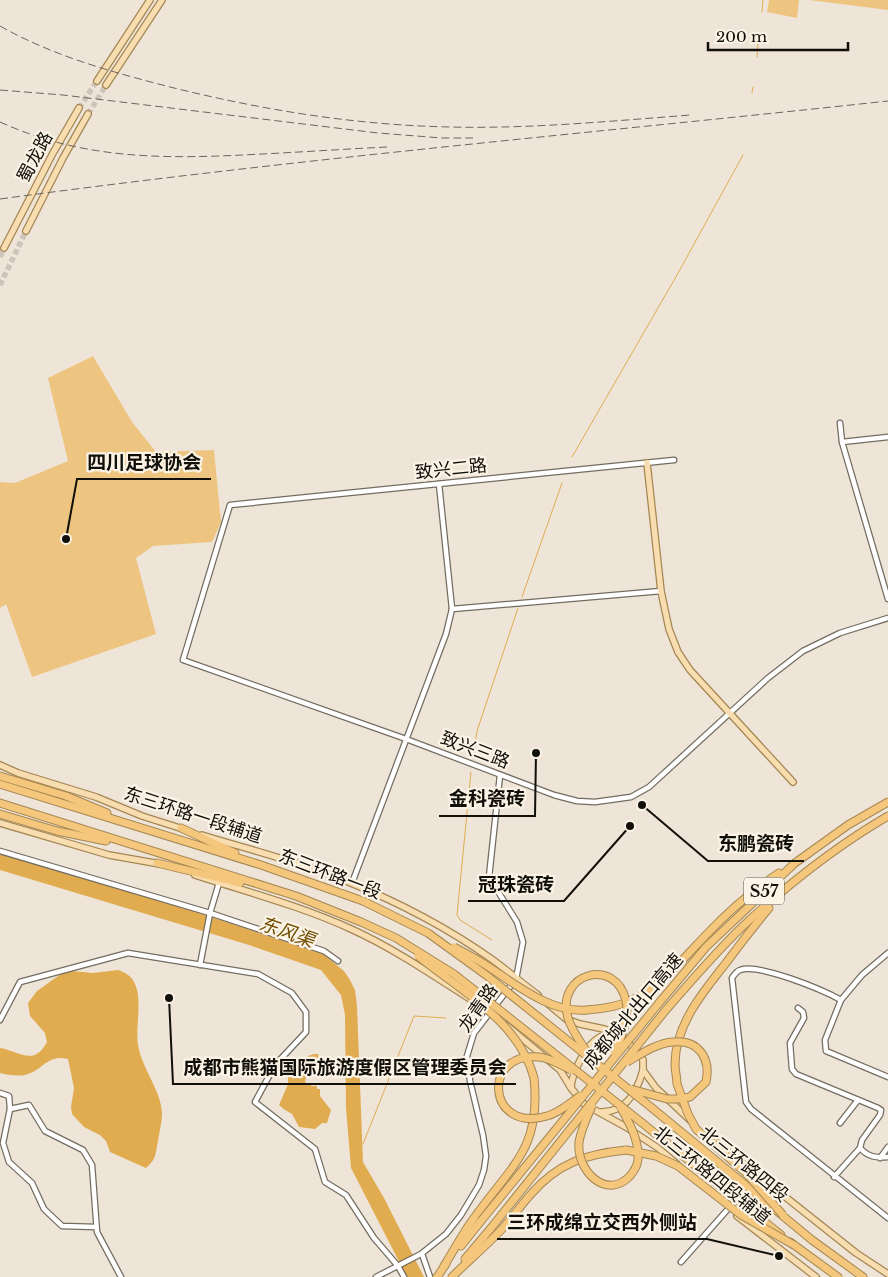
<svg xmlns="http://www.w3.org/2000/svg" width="888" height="1277" font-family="'Libre Baskerville','Noto Sans SC',serif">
<rect width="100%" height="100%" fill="#eee5d8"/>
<!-- green -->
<g fill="#eec580">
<polygon points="769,0 799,0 797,18 767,12"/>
<polygon points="809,0 888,0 888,10"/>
<polygon points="93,356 132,422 156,452 214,450 221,522 212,542 153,546 136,558 156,634 32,677 6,604 0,608 0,482 15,483 68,461 48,378"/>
</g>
<!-- water -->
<g fill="#e1ac50">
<polygon points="0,854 154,898 323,954 344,971 350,980 355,990 357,1006 363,1162 384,1198 424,1277 407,1277 351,1168 346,1108 345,1015 341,995 321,970 249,945 0,870"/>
<path d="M 118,970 C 150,979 134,1020 138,1045 C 142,1069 162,1092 162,1114 C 162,1123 159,1132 158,1141 C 155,1155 157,1158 146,1168 L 110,1152 L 106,1141 L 100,1135 L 84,1127 L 72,1114 L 71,1107 L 74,1088 L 68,1059 C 48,1054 42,1070 28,1074 C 20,1077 8,1075 0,1073 L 0,1048 C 19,1051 34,1067 47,1042 L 45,1033 L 30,1016 L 28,1003 L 37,991 L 61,974 L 72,971 L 93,973 Z"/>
<polygon points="314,1054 318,1054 320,1060 325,1062 324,1070 322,1072 311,1072 306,1077 305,1082 312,1086 317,1086 317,1089 320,1089 320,1096 331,1110 327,1123 322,1123 315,1129 299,1127 292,1114 285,1110 279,1105 288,1084 288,1071 308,1056"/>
</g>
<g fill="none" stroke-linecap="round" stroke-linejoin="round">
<!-- stream -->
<g stroke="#e1ac50" stroke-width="1">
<polyline points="762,12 763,0"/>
<polyline points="757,57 758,42"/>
<polyline points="752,93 753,87"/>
<polyline points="572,457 677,275 743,155"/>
<polyline points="522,597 562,483"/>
<polyline points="473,758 477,731 518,608"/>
<polyline points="471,772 457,915 460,920 492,940"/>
<polyline points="363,1144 414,1016 446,1018"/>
</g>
<!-- major-tunnel -->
<g stroke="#cdc5b9" stroke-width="5.5" stroke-dasharray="5.5 3" stroke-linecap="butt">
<polyline points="79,108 97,81"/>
<polyline points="88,114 106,85"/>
<polyline points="0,257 4,248"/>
<polyline points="0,285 26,231"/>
</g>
<!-- minor casing -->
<g stroke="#736c60" stroke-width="7">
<g id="minor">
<polyline points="840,423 842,442 888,599"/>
<polyline points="842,442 888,437"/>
<polyline points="674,460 230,505 183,660 406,739 554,795 577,801 595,802 631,797 649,787 768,678 803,651 840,633 888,618"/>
<polyline points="452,609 661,591"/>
<polyline points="0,851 210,913 324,951 338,961"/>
<polyline points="352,883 446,634 452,609 439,484"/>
<polyline points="888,953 862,975 841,1000 825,1040 826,1051 888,1077"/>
<polyline points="200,965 210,913 219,883"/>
<path d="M 841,1000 C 823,990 759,963 740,970 C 737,971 734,975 732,978 L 746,1102 L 751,1109 L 888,1218"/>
<path d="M 798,1008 L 803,1012 L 804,1018 L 790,1043 L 792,1069 L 796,1074 L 878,1108 L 881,1110 L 880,1115 L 862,1140 L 860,1148 C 868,1157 876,1158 888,1157"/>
<polyline points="0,1020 20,982 128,953 258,974 292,993 306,1012 306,1032 275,1065 255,1102 315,1149 325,1182 346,1195 374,1238 398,1266"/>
<polyline points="0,1093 9,1096 10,1109 3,1143 9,1162 32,1183 44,1209 62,1226 96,1227"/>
<polyline points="10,1109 29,1105 45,1131 83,1150 92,1165 97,1232 121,1277"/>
<polyline points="840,1123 858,1100"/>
<polyline points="880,1158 888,1147"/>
<polyline points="834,1177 860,1148"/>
<polyline points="422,1254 430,1277"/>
<polyline points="681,1262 728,1209"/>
<polyline points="398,1266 404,1277"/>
<polyline points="376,1277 421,1254 446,1234 461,1215 479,1185 484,1170 486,1156 483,1135 470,1081 467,1056 474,1033 516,979 523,942 517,922 489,877 500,775"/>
</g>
</g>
<!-- major casing -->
<g stroke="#a58754" stroke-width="8">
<g id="major">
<polyline points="97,81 150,0"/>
<polyline points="106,85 162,0"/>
<polyline points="26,231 63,158 88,114"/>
<polyline points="4,248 53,153 79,108"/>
<polyline points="647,463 661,591 669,629 678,652 690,670 793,782"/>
<polyline points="0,765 18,773 96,797 142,816 183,829"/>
<polyline points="0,823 109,855 160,864"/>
<path d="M 202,835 C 250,850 300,862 346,881 C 398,902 448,928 493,960 C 508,971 523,984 538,995"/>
<path d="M 195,875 C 247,892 301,906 351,929 C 393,948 431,974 470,999"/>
<polyline points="547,1003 566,1019 580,1024 604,1029 618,1035 639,1052 643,1060 643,1070 656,1088 691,1121"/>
<polyline points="506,1025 560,1070 571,1088 584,1104 626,1127 658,1148 677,1164"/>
<path d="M 571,1087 C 572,1073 586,1044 600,1037 C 605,1035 610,1036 616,1036"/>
<path d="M 600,1112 C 626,1113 637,1092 643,1070"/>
<polyline points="711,1138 856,1253 888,1274"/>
<polyline points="737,1216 816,1277"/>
</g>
</g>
<!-- highway casing -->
<g stroke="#a58754" stroke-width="9">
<g id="highway">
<polyline points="0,776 66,796 107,813"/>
<polyline points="0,784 261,865 363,901"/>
<polyline points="0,803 296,896 361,922"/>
<polyline points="0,814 57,831 106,841"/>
<polyline points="181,828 235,853"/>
<polyline points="157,863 240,883"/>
<polyline points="659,1003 706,947 795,863 848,825 888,802"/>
<path d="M 587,1010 C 603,1009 617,1007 632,1000 C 659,988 686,956 706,935 C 728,912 753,890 779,873"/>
<path d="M 665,1011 C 690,982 715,953 743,926 C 787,885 835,847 888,816"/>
<path d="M 677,1084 C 677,1077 675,1071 675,1064 C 675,1025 703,992 726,963 C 740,944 754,926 769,908"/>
<polyline points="652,1108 812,1240 863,1277"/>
<polyline points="641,1122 781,1235"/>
<polyline points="790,1242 838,1277"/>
<polyline points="461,1246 481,1221"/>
<polyline points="465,1259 491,1228"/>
<path d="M 444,1266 C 455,1249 464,1230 477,1214 C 514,1163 541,1147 534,1078"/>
<polyline points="437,1277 446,1264"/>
<path d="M 452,1277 C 468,1261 486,1246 502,1229 C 512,1218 521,1205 531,1194 C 558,1163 586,1154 626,1150"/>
</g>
</g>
<!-- minor -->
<use href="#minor" stroke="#fff" stroke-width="4.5"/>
<!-- major -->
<use href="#major" stroke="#f8ddb0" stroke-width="5.5"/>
<!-- highway -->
<use href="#highway" stroke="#f4c77c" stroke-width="7"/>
<!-- rail -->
<g stroke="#6a655d" stroke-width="1" stroke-dasharray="8 4" stroke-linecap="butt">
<path d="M 0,26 C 53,56 112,72 170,87 C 263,110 354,125 450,127 C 530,129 611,121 691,115"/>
<polyline points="0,90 63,95 378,133 442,138 473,138"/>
<path d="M 0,122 C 86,161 170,159 262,154 C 303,152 345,149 387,147"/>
<path d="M 0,199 C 295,159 592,133 888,101"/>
</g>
<!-- highway-bridge casing -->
<g stroke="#a58754" stroke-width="9" stroke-linecap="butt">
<g id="highway-bridge">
<polyline points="363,901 428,933 486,975 652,1108"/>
<polyline points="361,922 396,938 454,974 641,1122"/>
<path d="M 454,947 C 463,952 473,957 481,962 C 512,981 549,1014 587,1010"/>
<path d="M 418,956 C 461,991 519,1021 534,1078"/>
<path d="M 589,1055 C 582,1044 572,1032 568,1018 C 555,973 616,956 626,1001 C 630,1018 621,1037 615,1053"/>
<path d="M 627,1062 C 641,1054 657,1043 673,1042 C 699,1039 711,1059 706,1082 L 690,1097 L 678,1099 L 667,1099 L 631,1089"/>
<path d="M 571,1070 C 561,1065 550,1058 539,1057 C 481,1051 487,1134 547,1116 C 559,1113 570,1103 580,1096"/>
<polyline points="677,1084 688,1114 696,1129 745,1172 783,1215"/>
<path d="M 592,1106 C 587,1117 581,1130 579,1142 C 576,1170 606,1201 630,1176 C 634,1171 638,1165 638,1159 C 639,1140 630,1124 621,1108"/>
<polyline points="626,1150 656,1156 678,1166 741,1215 794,1245"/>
<polyline points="481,1221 659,1003"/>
<polyline points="491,1228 665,1011"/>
</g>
</g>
<!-- highway-bridge -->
<use href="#highway-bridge" stroke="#f4c77c" stroke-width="7"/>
</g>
<g text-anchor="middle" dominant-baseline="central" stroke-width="4.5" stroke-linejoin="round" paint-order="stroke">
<!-- shield labels -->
<rect fill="#fbf3e5" stroke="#57534c" stroke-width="1" x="744" y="877.5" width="40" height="27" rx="4"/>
<g font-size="16" font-weight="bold" fill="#110f0a">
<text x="764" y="891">S57</text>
</g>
<!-- street labels -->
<g font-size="18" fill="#110f0a" stroke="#fbf3e5">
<text transform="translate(35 157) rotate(-62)">蜀龙路</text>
<text transform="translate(451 469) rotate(-6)">致兴二路</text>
<text transform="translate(475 750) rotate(21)">致兴三路</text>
<text transform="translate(193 815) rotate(18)">东三环路一段辅道</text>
<text transform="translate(330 874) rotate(21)">东三环路一段</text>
<text transform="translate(478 1008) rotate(-55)">龙青路</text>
<text transform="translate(633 1011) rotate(-50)">成都城北出口高速</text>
<text transform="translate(744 1164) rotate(39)">北三环路四段</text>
<text transform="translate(712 1175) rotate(39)">北三环路四段辅道</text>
</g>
<!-- water labels -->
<g font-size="19" font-style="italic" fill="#704e00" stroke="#fbf3e5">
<text transform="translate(287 932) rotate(19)">东风渠</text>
</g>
</g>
<!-- callouts -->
<path fill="none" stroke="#110f0a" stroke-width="2" d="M66 539L77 479H211M536 753L535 816H439M642 805L708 861H804M630 826L564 901H468M169 998L173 1084H516M779 1256L707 1239H497"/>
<g fill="#110f0a" stroke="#fbf3e5" stroke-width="2">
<circle cx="66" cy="539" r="5"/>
<circle cx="536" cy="753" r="5"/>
<circle cx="642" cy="805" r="5"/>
<circle cx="630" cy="826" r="5"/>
<circle cx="169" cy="998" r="5"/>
<circle cx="779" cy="1256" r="5"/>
</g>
<g font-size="19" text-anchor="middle" font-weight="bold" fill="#110f0a" stroke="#fbf3e5" stroke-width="4.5" stroke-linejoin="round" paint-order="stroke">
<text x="144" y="469">四川足球协会</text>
<text x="487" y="805">金科瓷砖</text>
<text x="756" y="850">东鹏瓷砖</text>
<text x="516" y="891">冠珠瓷砖</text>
<text x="345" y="1074">成都市熊猫国际旅游度假区管理委员会</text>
<text x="602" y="1229">三环成绵立交西外侧站</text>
</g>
<!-- scale -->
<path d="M708 42v8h140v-8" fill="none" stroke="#110f0a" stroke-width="2.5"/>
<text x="716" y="42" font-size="15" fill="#110f0a" stroke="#fbf3e5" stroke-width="4" paint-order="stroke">200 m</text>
</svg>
